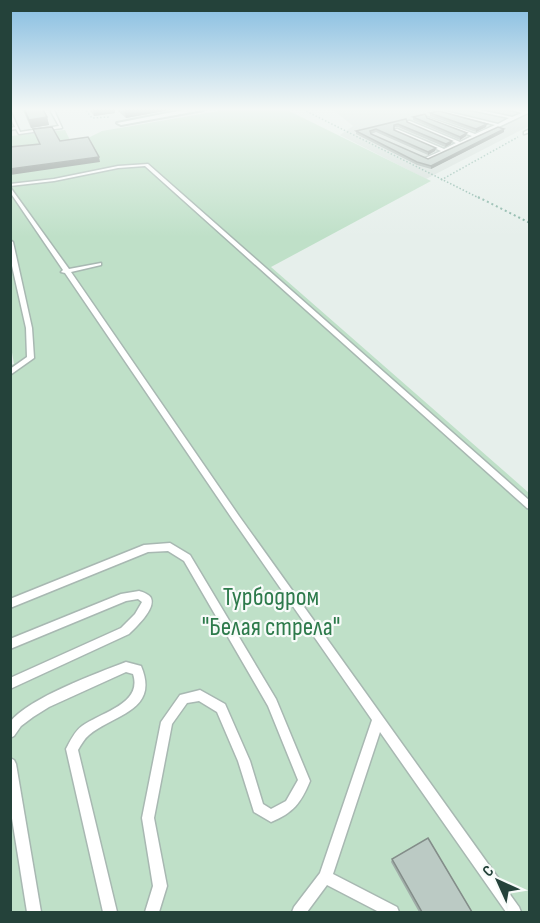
<svg xmlns="http://www.w3.org/2000/svg" width="540" height="923" font-family="'Sofia Sans Condensed',sans-serif">
<rect width="100%" height="100%" fill="#e6efeb"/>
<!-- built -->
<polygon fill="#d4dfda" points="331,108 529,108 529,126 426,179 340,135 353,126"/>
<!-- green -->
<polygon fill="#bfe0c8" points="236,108 283,108 431,181 271,267 529,493 529,912 11,912 10,365 14,364 10,341 11,136 65,130 71,142 82,141 102,131"/>
<g fill="none" stroke-linecap="round" stroke-linejoin="round">
<!-- lane casing -->
<g stroke="#a8b8b2" stroke-width="3">
<g id="lane">
<polygon points="49,108 53,108 62,128 19,134 16,129 10,130 10,128 15,127 10,117 10,110 20,132 59,126"/>
<polygon points="471,108 512,117 522,113 505,108 525,111 530,109 530,112 463,144 462,145 427,160 425,159 425,158 441,151 394,130 397,129 444,149 456,143 408,123 408,121 410,121 460,142 472,136 427,119 427,117 475,134 495,125 434,110 436,109 498,124 509,118 471,110"/>
<polygon points="530,129 530,132 524,134 524,132"/>
<polygon points="148,164 530,501 530,509 527,508 145,166 118,168 54,181 10,186 10,184 54,179 118,166"/>
<polygon points="10,187 69,269 101,263 101,265 71,272 239,516 519,907 521,912 506,912 380,732 333,874 397,907 399,912 379,912 327,885 307,912 292,912 294,907 320,873 372,720 233,520 65,273 61,272 63,270 10,192"/>
<polygon points="10,240 13,242 32,328 34,358 10,375 10,369 27,357 26,328 10,257"/>
<path d="M 170,543 L 190,555 L 276,699 L 310,781 C 301,803 293,813 271,822 L 254,812 L 238,761 L 217,712 L 199,701 L 187,703 L 172,724 L 154,818 L 167,886 L 159,912 L 145,912 L 153,886 L 142,818 L 161,722 L 180,695 L 200,690 L 225,704 L 250,761 L 263,804 L 271,809 L 286,801 L 298,780 L 268,706 L 184,561 L 168,551 L 148,552 L 10,608 L 10,599 L 144,545 Z"/>
<path d="M 139,591 C 143,592 150,595 151,598 C 156,609 135,628 129,634 L 10,689 L 10,678 L 121,628 L 135,614 L 142,602 L 138,599 L 126,601 L 10,649 L 10,639 L 121,594 Z"/>
<path d="M 126,662 L 141,666 C 160,711 114,714 89,735 C 84,739 81,745 78,750 L 117,912 L 103,912 L 66,749 C 70,741 75,731 82,726 C 101,712 143,704 133,674 L 126,672 L 49,707 L 33,717 L 21,726 L 14,736 L 10,738 L 10,722 C 29,698 97,673 126,662 Z"/>
<polygon points="10,758 14,760 16,764 41,912 27,912 10,806"/>
</g>
</g>
<!-- street casing -->
<g stroke="#a8b8b2" stroke-width="4">
<polygon id="street" points="193,108 203,110 121,125 117,123"/>
</g>
<!-- path-far1 -->
<g stroke="#86b3a5" stroke-width="1.5" stroke-dasharray="1.5 2" stroke-linecap="butt">
<polyline points="84,108 92,118 110,117"/>
<polyline points="300,108 481,199"/>
<polyline points="441,180 518,137"/>
</g>
<!-- path -->
<polyline stroke="#86b3a5" stroke-width="2" stroke-dasharray="2 3" stroke-linecap="butt" points="478,197 530,223"/>
<!-- lane -->
<use href="#lane" fill="#fff" fill-rule="evenodd"/>
<!-- street -->
<use href="#street" fill="#fff" fill-rule="evenodd"/>
</g>
<!-- wall -->
<g fill="#a1aea9">
<polygon points="22,108 42,108 47,117 49,125 31,128"/>
<polygon points="88,108 115,108 115,113 94,116"/>
<polygon points="118,108 181,108 126,118 118,111"/>
<polygon points="430,113 486,127 476,132 430,116"/>
<polygon points="413,117 427,118 467,133 466,136 460,140 413,120"/>
<polygon points="407,122 452,141 451,144 445,147 398,127 394,127 394,130 436,148 435,151 428,155 376,132 371,134 428,159 504,132 431,169 417,165 356,134 356,131"/>
<polygon points="392,859 472,912 419,912 391,862"/>
</g>
<!-- shaded-wall -->
<g fill="#838d89">
<polygon points="93,108 115,108 115,113 94,116"/>
<polygon points="124,108 181,108 126,118"/>
<polygon points="47,117 49,125 31,128 29,120"/>
<polygon points="487,124 486,127 476,132 476,129"/>
<polygon points="504,129 504,132 431,169 431,166"/>
<polygon points="467,133 466,136 460,140 460,137"/>
<polygon points="452,141 451,144 445,147 446,144"/>
<polygon points="436,148 435,151 428,155 428,152"/>
<polygon points="99,157 100,162 10,175 10,169"/>
</g>
<!-- building -->
<g fill="#bbcac4" stroke="#838d89" stroke-width="1.5">
<polygon points="24,108 42,108 47,117 29,120"/>
<polygon points="439,111 487,124 476,129 430,113"/>
<polygon points="425,114 427,118 467,133 460,137 413,117"/>
<polygon points="406,119 407,122 452,141 446,144 398,124 394,125 394,130 436,148 428,152 376,129 370,131 371,134 428,159 498,127 504,129 431,166 417,162 356,131"/>
<polygon points="52,127 60,141 88,137 99,157 10,169 10,147 40,144 33,129"/>
<polygon points="428,838 472,912 422,912 392,859"/>
</g>
<!-- sky -->
<linearGradient id="sky" x2="0" y2="1"><stop stop-color="#84bce0"/><stop offset="0.46" stop-color="#f4f8f6"/><stop offset="1" stop-color="#f4f8f6" stop-opacity="0"/></linearGradient>
<rect width="540" height="237" fill="url(#sky)"/>
<g text-anchor="middle" dominant-baseline="central" stroke-width="4.5" stroke-linejoin="round" paint-order="stroke">
<!-- near-park labels -->
<g font-size="26" fill="#2d7a4b" stroke="#f7fbf9">
<text x="271" y="597">Турбодром<tspan x="271" dy="30">"Белая стрела"</tspan></text>
</g>
</g>
<!-- border -->
<rect width="540" height="923" fill="none" stroke="#24423a" stroke-width="24"/>
<!-- north arrow -->
<g transform="translate(498 881) rotate(315)" stroke="#f7fbf9" stroke-width="4.5" paint-order="stroke">
<path d="M0-4.5L10 22L0 15L-10 22Z" fill="#24423a"/>
<text y="-9" font-size="16" font-weight="bold" text-anchor="middle" fill="#24423a">С</text>
</g>
</svg>
